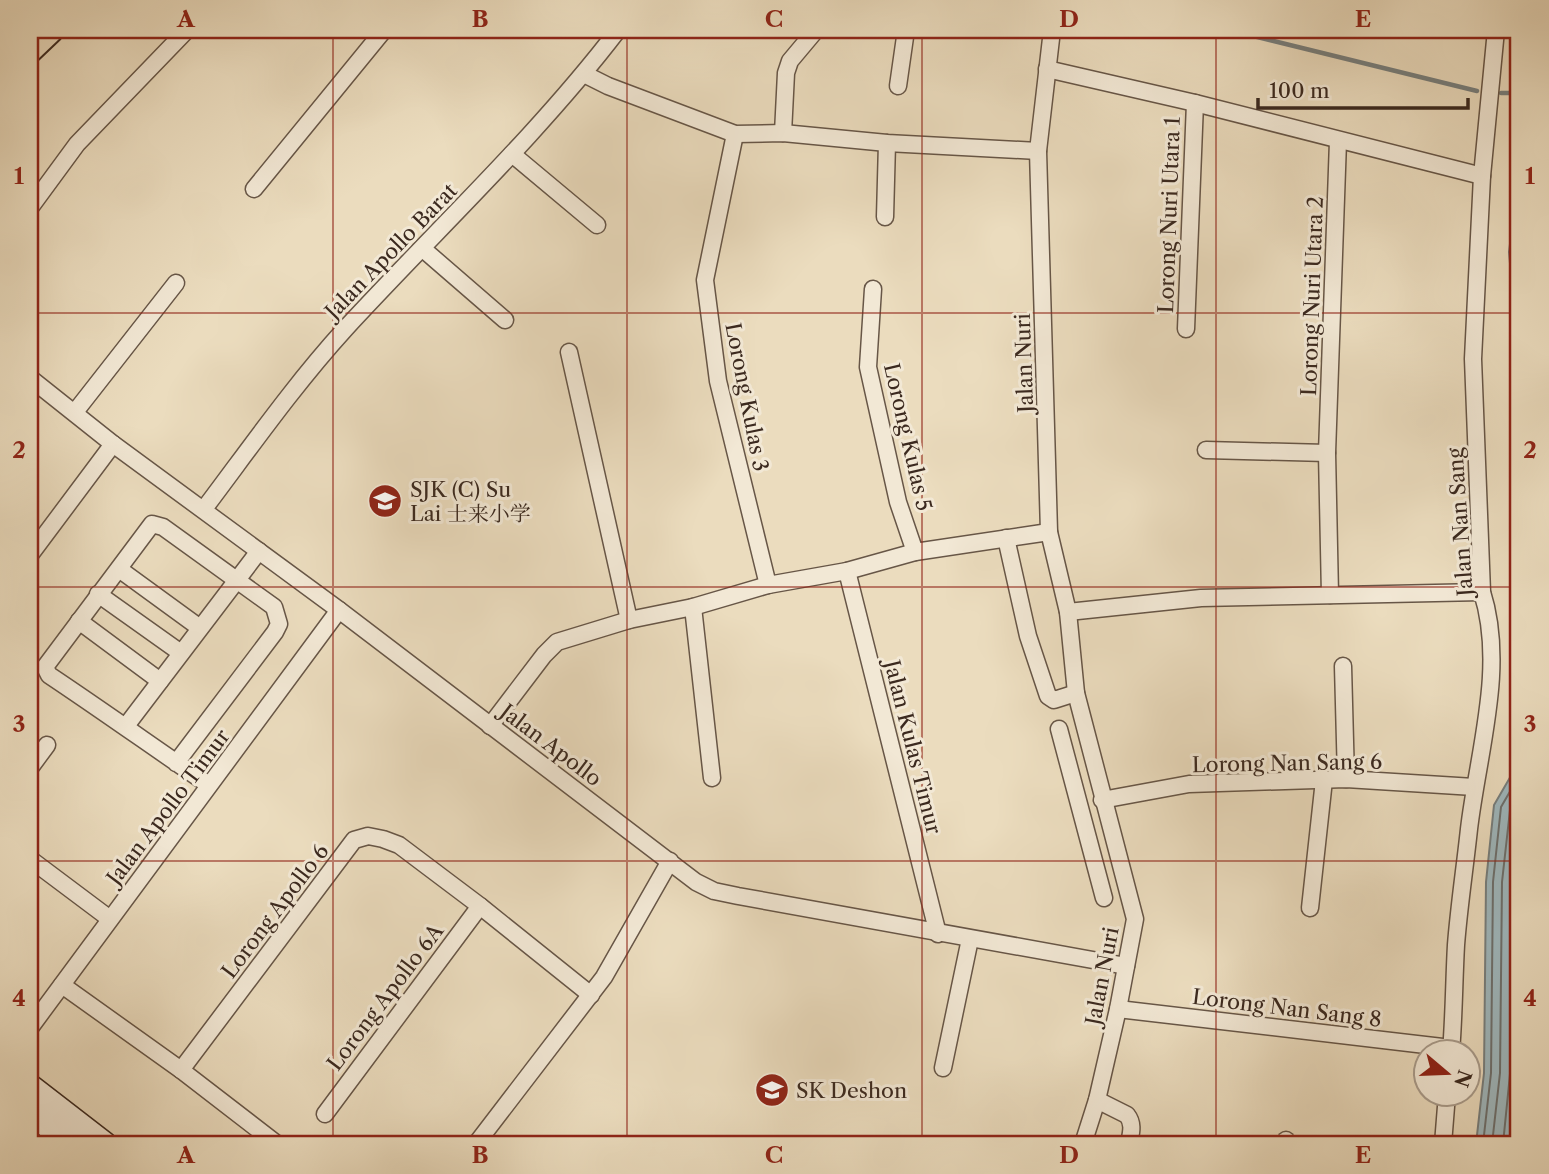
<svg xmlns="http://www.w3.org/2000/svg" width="1549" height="1174" font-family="'Libre Caslon Text','Noto Serif SC',serif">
<rect width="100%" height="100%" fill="#ebdcbe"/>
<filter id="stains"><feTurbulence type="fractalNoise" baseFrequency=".00286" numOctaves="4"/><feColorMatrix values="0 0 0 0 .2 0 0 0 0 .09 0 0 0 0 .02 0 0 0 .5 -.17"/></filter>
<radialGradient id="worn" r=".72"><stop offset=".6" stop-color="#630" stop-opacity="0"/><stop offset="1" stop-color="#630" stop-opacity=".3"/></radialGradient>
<!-- water -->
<g fill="#9fb8be" stroke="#777f7e" stroke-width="2">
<polygon points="1518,30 1519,30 1519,365 1509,252 1514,212 1511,84"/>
<polygon points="1519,762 1519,1144 1476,1144 1484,1073 1486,882 1494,805"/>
</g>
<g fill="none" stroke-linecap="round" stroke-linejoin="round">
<!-- shore -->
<g stroke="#6d706e" stroke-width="2">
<polyline points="1519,71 1517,133 1519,175"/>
<polyline points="1483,1144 1491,1073 1493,882 1501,807 1519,776"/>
<polyline points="1492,1144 1500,1073 1502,882 1510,810 1519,793"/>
<polyline points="1503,1144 1510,1074 1513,883 1519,821"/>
</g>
<!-- stream -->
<g stroke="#777f7e" stroke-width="4.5">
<polyline points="1229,30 1477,91"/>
<polyline points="1501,93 1519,93"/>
</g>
<!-- street casing -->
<g stroke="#675647" stroke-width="19">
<g id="street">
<polyline points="1052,30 1038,151 1049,532 1068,612 1076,693 1135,919 1118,1009 1097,1100 1083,1144"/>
<polyline points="1047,69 1195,103 1482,176"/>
<polyline points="584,74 608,86 735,134 783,133 887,143 1038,151"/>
<polyline points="898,86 906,30"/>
<polyline points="783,133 786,73 790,61 816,30"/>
<polyline points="735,134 705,280 718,381 768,585"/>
<polyline points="512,154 597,225"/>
<polyline points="254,189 384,30"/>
<polyline points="30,208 77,144 187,30"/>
<polyline points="885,217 887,143"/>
<polyline points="423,249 505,320"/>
<polyline points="873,289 868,367 898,502 915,552"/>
<polyline points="1186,329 1195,103"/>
<polyline points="569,352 629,620"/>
<polyline points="30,378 113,444 339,610 696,882 714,891 738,896 1126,966"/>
<polyline points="75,412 176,283"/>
<polyline points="1206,450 1327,453"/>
<path d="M 204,509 C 250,448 294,385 345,329 C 437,229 536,137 618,30"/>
<polyline points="1006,538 1028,636 1048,696 1054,700 1076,693"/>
<polyline points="30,555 113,444"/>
<polyline points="119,569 200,628"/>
<polyline points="847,571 938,934"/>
<polyline points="98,594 181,653"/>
<polyline points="1330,595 1327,453 1338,141"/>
<polyline points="693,607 712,778"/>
<polyline points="1068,612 1201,598 1482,592"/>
<polyline points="79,621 160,681"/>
<polyline points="1343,666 1346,779"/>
<polyline points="126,726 259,551"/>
<polyline points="490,726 544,655 557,642 629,620 693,607 768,585 847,571 915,552 1049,532"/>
<polyline points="1059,729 1104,898"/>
<path d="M 176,763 L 275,632 L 279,624 L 274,607 L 163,527 L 152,524 L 45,667 L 49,675 C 103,711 156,749 209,785"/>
<polyline points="30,768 47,745"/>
<polyline points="1102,800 1189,784 1346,779 1474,787"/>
<polyline points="30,859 110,919"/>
<polyline points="1310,908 1324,780"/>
<polyline points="62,985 181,1070 277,1144"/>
<polyline points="1118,1009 1451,1048"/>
<polyline points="30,1028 339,610"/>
<path d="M 1451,1052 C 1454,1016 1454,981 1456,945 C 1459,906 1465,867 1469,829 C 1478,752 1506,667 1482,592 L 1473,359 L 1482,176 L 1496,30"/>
<polyline points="943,1068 970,939"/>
<polyline points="181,1070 354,840 368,836 383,839 399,845 480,906 591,995"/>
<path d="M 1097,1100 L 1127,1115 C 1134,1124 1131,1133 1129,1144"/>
<polyline points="325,1114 480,906"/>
<polyline points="476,1144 604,977 670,861"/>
<polyline points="1286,1144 1286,1140"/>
<polyline points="1443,1144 1447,1094"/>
</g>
</g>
<!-- secondary casing -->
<g stroke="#3b291f" stroke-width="26">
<g id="secondary">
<polyline points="30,1086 105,1144"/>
<polyline points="30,1112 70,1144"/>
</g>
</g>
<!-- primary casing -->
<g stroke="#3b291f" stroke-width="28">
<polyline id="primary" points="30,50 51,30"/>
</g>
<!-- street -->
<use href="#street" stroke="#f2e8d5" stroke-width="16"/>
<!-- secondary -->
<use href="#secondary" stroke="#f2e8d5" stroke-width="23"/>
<!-- primary -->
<use href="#primary" stroke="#ebdcbe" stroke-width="24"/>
</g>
<!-- grid -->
<path fill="none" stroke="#8f2418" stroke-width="2" stroke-opacity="0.55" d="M 333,30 L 333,1144M 627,30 L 627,1144M 922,30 L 922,1144M 1216,30 L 1216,1144M 30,313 L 1519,313M 30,587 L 1519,587M 30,861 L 1519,861"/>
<!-- icons -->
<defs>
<g id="school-disc" transform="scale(1.75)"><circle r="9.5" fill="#8f2418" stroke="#f2e8d5"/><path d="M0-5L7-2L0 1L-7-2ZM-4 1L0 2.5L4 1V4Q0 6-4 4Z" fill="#fff"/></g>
</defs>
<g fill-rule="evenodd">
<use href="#school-disc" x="385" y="501"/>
<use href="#school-disc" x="772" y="1090"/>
</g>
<g text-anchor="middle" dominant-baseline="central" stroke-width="6" stroke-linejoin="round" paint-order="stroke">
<!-- street labels -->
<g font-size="21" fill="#3b291f" stroke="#f2e8d5">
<text transform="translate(1169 215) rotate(-88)">Lorong Nuri Utara 1</text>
<text transform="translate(391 251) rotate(-46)">Jalan Apollo Barat</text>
<text transform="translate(1312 296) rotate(-88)">Lorong Nuri Utara 2</text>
<text transform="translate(1024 363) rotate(-92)">Jalan Nuri</text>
<text transform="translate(747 397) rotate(79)">Lorong Kulas 3</text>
<text transform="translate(908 437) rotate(77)">Lorong Kulas 5</text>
<text transform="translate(1460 522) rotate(-94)">Jalan Nan Sang</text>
<text transform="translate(551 745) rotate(37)">Jalan Apollo</text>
<text transform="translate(913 747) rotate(76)">Jalan Kulas Timur</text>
<text transform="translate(1287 763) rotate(-1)">Lorong Nan Sang 6</text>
<text transform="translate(168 807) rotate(-53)">Jalan Apollo Timur</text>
<text transform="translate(275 911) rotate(-53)">Lorong Apollo 6</text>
<text transform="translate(1102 976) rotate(-79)">Jalan Nuri</text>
<text transform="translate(385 997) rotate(-53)">Lorong Apollo 6A</text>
<text transform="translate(1287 1008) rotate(7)">Lorong Nan Sang 8</text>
</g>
<!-- poi labels -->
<g font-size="21" fill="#3b291f" stroke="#f2e8d5" text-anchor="start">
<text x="410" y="489">SJK (C) Su<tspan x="410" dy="24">Lai 士来小学</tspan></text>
<text x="796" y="1090">SK Deshon</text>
</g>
</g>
<!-- margin -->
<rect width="1549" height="1174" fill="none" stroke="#ebdcbe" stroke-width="77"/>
<!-- north arrow -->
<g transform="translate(1447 1073) rotate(109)"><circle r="33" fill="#f2e8d5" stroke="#a99c8c" stroke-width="2"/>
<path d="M0-5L12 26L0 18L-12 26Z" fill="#8f2418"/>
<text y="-10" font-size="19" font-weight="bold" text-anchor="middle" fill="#3b291f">N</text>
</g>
<!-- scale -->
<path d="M1258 98v10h210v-10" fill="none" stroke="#3b291f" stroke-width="3.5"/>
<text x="1269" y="98" font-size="21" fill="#3b291f" stroke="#f2e8d5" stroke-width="5" paint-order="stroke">100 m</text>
<rect x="38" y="38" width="1472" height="1098" fill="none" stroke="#8f2418" stroke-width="2.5"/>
<g font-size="23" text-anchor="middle" font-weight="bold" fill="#8f2418">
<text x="186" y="27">A</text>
<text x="480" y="27">B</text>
<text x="774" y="27">C</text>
<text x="1069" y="27">D</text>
<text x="1363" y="27">E</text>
<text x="19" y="184">1</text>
<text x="1530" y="184">1</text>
<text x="19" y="458">2</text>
<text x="1530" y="458">2</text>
<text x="19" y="732">3</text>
<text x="1530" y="732">3</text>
<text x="19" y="1006">4</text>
<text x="1530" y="1006">4</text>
<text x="186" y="1163">A</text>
<text x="480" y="1163">B</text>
<text x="774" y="1163">C</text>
<text x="1069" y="1163">D</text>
<text x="1363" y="1163">E</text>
</g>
<rect width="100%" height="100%" filter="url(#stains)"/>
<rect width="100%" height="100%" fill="url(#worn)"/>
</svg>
